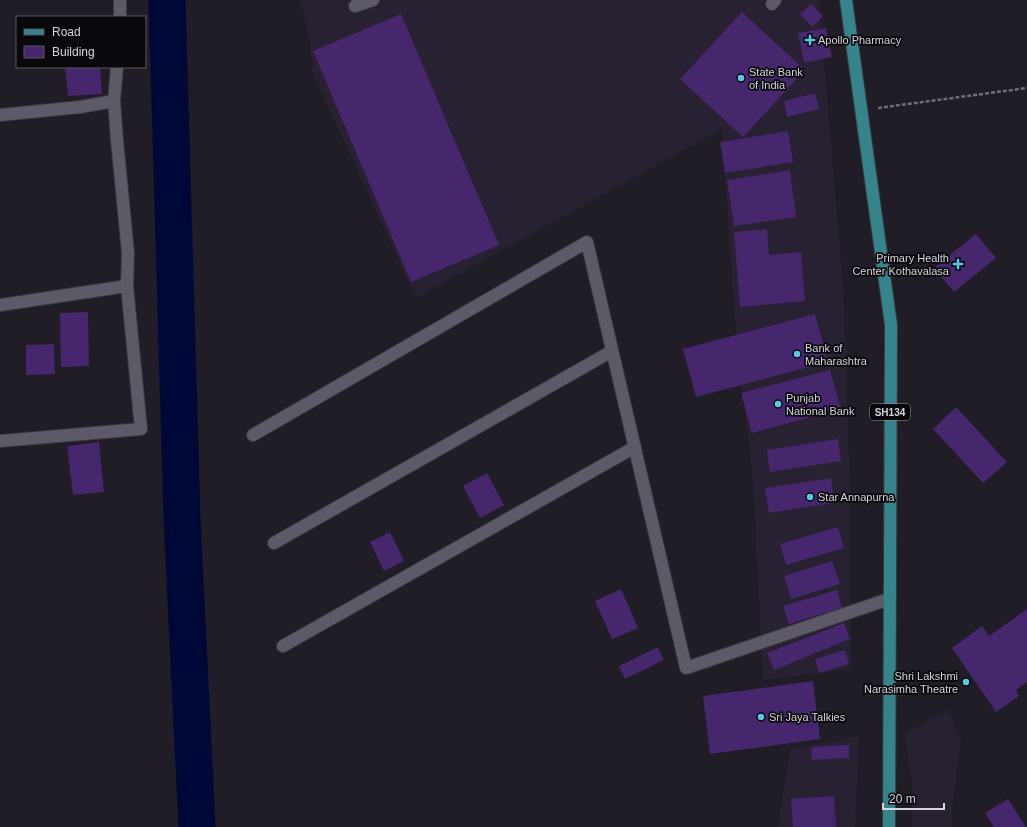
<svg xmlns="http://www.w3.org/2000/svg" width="1027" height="827" font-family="Helvetica,sans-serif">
<rect width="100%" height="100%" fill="#201d27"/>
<!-- built -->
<g fill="#272131">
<polygon points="300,0 819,0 843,285 850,480 851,669 763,680 753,480 735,322 722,129 416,298 312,72 310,40"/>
<polygon points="948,710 961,740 951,816 952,827 912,827 912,784 904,733"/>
<polygon points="859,736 855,827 778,827 790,749"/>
</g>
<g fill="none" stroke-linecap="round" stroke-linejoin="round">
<!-- river -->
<polyline stroke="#000838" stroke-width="37" points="167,0 182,518 197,827"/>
</g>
<!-- building -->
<g fill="#46266d">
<polygon points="811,4 823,16 812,27 800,14"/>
<polygon points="742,12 805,70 743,137 680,79"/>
<polygon points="401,14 499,245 411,282 313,51"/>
<polygon points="826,28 832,57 804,63 798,33"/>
<polygon points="65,67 100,67 102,94 68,96"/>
<polygon points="815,93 819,109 787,117 784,101"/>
<polygon points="788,131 793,162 725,173 720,142"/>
<polygon points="790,170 796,217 734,226 727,180"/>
<polygon points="767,229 769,255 801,252 805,301 740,307 734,232"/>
<polygon points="976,234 996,258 954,292 934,268"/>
<polygon points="88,312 89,366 61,367 60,313"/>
<polygon points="815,314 828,362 696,397 683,349"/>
<polygon points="54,344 55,374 26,375 26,345"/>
<polygon points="830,370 841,409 752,433 741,393"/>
<polygon points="956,407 1007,462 983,483 933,429"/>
<polygon points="838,439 841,461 770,472 767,450"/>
<polygon points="99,442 104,492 73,495 67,446"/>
<polygon points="487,473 504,505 480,518 463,486"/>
<polygon points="831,478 834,503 769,513 765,488"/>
<polygon points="838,527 844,548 786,565 780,544"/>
<polygon points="390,532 404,561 384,571 370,542"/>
<polygon points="832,561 840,584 791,599 784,576"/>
<polygon points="621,589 638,628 612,639 595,601"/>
<polygon points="837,590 842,608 789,624 783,606"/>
<polygon points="1027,609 1027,682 1016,690 1019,696 996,712 952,648 982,626 989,636"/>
<polygon points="844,623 850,639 774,670 767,653"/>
<polygon points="658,647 664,660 625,679 619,666"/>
<polygon points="845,650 849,664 819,673 815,659"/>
<polygon points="813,681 820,739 710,754 703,696"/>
<polygon points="849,745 849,758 812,760 811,747"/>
<polygon points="834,796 836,827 793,827 791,799"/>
<polygon points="1008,799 1026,827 994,827 985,813"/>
</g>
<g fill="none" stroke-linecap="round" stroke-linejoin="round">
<!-- lane casing -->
<g stroke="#3b3841" stroke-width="14">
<polyline id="lane" points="772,4 775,0"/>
</g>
<!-- street casing -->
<g stroke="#3b3841" stroke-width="14">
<g id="street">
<polyline points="120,0 120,17"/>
<polyline points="355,6 373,0"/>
<polyline points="0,115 80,107 114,101"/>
<polyline points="0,305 127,286"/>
<polyline points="253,435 587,242 686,668 889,599"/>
<polyline points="0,441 141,429 127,286 128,253 117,140 114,101 117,67"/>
<polyline points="274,543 612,351"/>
<polyline points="283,646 635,447"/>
</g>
</g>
<!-- primary casing -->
<g stroke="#3b3841" stroke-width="14">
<polyline id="primary" points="846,0 891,325 889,827"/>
</g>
<!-- path -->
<polyline stroke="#716e77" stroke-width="2.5" stroke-dasharray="4 2" stroke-linecap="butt" points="878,108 1027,88"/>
<!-- lane -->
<use href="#lane" stroke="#5e5966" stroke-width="12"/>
<!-- street -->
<use href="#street" stroke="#5e5966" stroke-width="12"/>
<!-- primary -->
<use href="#primary" stroke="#35848c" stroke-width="12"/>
</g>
<!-- markers -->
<g fill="#58c9e3" stroke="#09080c" stroke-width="1.5">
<path d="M808 34h4v4h4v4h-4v4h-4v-4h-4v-4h4z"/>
<circle cx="741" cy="78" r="4"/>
<path d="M956 258h4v4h4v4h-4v4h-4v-4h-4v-4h4z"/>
<circle cx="797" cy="354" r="4"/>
<circle cx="778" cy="404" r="4"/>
<circle cx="810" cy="497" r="4"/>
<circle cx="966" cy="682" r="4"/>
<circle cx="761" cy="717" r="4"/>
</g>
<g text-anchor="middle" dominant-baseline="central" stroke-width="3.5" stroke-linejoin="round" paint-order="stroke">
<!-- shield labels -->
<rect fill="#09080c" stroke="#98969d" stroke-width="1" x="870" y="404" width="40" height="16" rx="3"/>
<g font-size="10" font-weight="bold" fill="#d6d3db">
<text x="890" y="412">SH134</text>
</g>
<!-- poi labels -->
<g font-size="11" fill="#d6d3db" stroke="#09080c" text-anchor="start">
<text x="818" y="40">Apollo Pharmacy</text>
<text x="749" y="72">State Bank<tspan x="749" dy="13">of India</tspan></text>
<text x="949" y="258" text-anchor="end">Primary Health<tspan x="949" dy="13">Center Kothavalasa</tspan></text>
<text x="805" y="348">Bank of<tspan x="805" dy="13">Maharashtra</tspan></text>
<text x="786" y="398">Punjab<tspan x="786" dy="13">National Bank</tspan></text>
<text x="818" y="497">Star Annapurna</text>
<text x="958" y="676" text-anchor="end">Shri Lakshmi<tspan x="958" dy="13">Narasimha Theatre</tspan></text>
<text x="769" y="717">Sri Jaya Talkies</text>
</g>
</g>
<!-- legend -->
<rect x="16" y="16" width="130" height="52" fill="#09080c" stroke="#5b595f"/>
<rect x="24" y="29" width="20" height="6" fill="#35848c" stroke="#5b595f"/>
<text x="52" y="36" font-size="12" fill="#d6d3db">Road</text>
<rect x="24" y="46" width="20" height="12" fill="#46266d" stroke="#5b595f"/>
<text x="52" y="56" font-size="12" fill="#d6d3db">Building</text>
<!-- scale -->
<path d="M883 803v6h61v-6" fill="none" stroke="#d6d3db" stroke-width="2"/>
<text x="889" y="803" font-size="12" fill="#d6d3db" stroke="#09080c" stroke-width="3" paint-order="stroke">20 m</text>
</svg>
